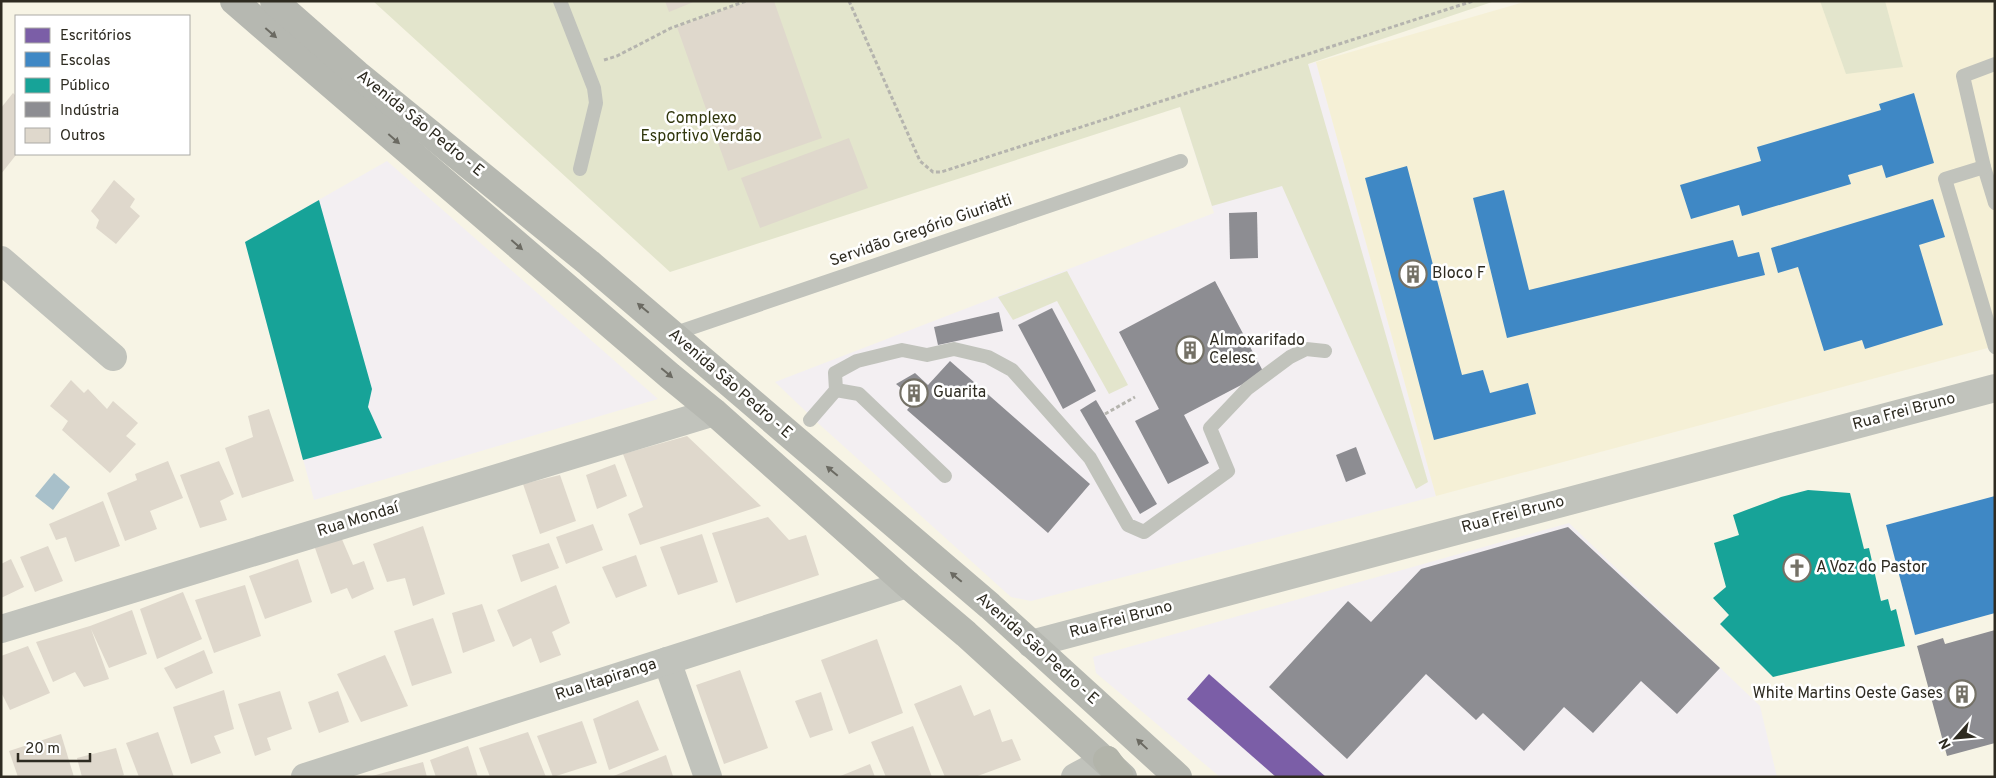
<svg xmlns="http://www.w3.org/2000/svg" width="1996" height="778" font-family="Overpass,sans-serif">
<rect width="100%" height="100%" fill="#f7f4e5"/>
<!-- industrial -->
<g fill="#f3eff2">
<polygon points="1316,62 1436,496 1031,601 1011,597 819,424 775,382 1214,213 1180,107"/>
<polygon points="387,161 658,399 314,500 245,242"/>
<polygon points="1569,523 1760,706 1777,777 1220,777 1096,673 1093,657"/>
</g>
<!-- built -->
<polygon fill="#f5f0d6" points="1528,1 1995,1 1995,346 1436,496 1316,62"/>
<!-- green -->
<g fill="#e3e5cc">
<polygon points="373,1 1495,1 1308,64 1428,482 1416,489 1282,186 1212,206 1180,107 670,272"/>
<polygon points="1820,1 1885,1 1903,67 1846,74"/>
<polygon points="1067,271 1128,385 1109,394 1057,301 1013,320 998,297"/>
</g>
<!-- water -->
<polygon fill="#a8c0ca" points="54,473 70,487 53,510 35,496"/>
<!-- offices -->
<polygon fill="#7b5ea7" points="1209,674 1326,777 1276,777 1187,699"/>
<!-- schools -->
<g fill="#3f88c5">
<polygon points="1914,93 1934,163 1886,178 1882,165 1848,175 1851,184 1742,216 1739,205 1691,219 1680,185 1761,161 1757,147 1881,110 1879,104"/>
<polygon points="1407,166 1462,375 1483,370 1490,393 1528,383 1536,414 1434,440 1365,178"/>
<polygon points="1504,190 1529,290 1733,240 1738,257 1759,252 1765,275 1507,338 1473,198"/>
<polygon points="1933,199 1945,237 1919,245 1943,325 1865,349 1862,340 1824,351 1798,267 1778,273 1771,248"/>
<polygon points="1995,496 1995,613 1915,635 1886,525"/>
</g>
<!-- public -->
<g fill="#17a398">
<polygon points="319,200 372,389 368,407 382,438 303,460 245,242"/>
<polygon points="1808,490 1850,493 1864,549 1869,548 1881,601 1888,599 1891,611 1896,609 1905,646 1773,677 1720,624 1729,615 1713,598 1726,587 1714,543 1739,535 1733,515 1781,497"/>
</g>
<!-- industry -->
<g fill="#8d8d92">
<polygon points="1257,212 1258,258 1230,259 1229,213"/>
<polygon points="1215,281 1264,373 1184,415 1209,463 1168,484 1135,421 1159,409 1119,332"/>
<polygon points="1052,308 1096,391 1063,409 1018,325"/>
<polygon points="999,312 1003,331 938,345 934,327"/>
<polygon points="950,361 1090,484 1048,533 907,410 915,400 896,384 915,373 928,385"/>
<polygon points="1096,400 1157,504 1140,514 1080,410"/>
<polygon points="1356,447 1366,474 1346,482 1336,455"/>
<polygon points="1568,527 1720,668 1677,714 1641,681 1593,733 1564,707 1524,751 1483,713 1476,720 1426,674 1347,759 1269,687 1348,601 1371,622 1421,569"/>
<polygon points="1995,630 1995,743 1947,756 1917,646 1943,638 1945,644"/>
</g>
<!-- building -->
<g fill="#dfd8cc">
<polygon points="665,1 696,1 669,12"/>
<polygon points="750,1 774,1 822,138 728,171 677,27"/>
<polygon points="13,93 16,96 16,155 1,174 1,108"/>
<polygon points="849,138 868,188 760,228 741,178"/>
<polygon points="114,180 135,199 130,207 140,216 116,244 96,228 99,220 91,211"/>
<polygon points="71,380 84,393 88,389 107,409 113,401 138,423 126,436 136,444 110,473 62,430 68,421 50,406"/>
<polygon points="269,409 294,481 242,498 225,448 253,437 248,416"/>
<polygon points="687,436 761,506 640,545 628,514 643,507 623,454"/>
<polygon points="168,461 183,498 150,511 157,529 125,541 107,493 137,480 135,474"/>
<polygon points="219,461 234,494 220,501 227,520 200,528 180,475"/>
<polygon points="615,464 627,496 597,509 586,475"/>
<polygon points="560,475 576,521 540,534 523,484"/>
<polygon points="103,501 120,546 75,562 66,537 56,540 49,524"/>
<polygon points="768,517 789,540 806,535 819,575 736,603 712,533"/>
<polygon points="593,524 603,550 566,564 556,537"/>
<polygon points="423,526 445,594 413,606 405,578 387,582 373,544"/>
<polygon points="702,534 718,582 678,595 660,547"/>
<polygon points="341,537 353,565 364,561 374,589 352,599 347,588 331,594 315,548"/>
<polygon points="549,543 559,568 521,582 512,555"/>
<polygon points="48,546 63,581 35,592 20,557"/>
<polygon points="636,555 647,586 616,598 602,567"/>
<polygon points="11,559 24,587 1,598 1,564"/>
<polygon points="298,559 312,602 265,619 249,576"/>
<polygon points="245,585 261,636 214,653 195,600"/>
<polygon points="556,585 570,623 552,632 561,655 540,663 531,638 513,647 497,610"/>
<polygon points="183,592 202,639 157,659 140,609"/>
<polygon points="482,604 495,641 463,653 452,613"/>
<polygon points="132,610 147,654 109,668 91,629 109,679 84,687 75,672 53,682 36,642 90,626"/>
<polygon points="433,618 452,673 412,686 394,631"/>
<polygon points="877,639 903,713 849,734 821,660"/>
<polygon points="28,646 50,693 10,710 1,692 1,656"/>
<polygon points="204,650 213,673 176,689 164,668"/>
<polygon points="385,655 408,706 361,722 337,674"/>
<polygon points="740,670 768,748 724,764 696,685"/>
<polygon points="961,685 974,716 990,709 1002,742 1012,739 1021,760 975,777 945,777 914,704"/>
<polygon points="224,690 234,729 214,736 221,753 191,764 173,707"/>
<polygon points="280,691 292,729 267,738 271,750 255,756 238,704"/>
<polygon points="338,691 349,722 319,733 308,702"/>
<polygon points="821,692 833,730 810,738 795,701"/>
<polygon points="638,700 659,750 609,770 593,719"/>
<polygon points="582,721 597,763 553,777 537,736"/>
<polygon points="913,726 932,777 886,777 871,742"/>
<polygon points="158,732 174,777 139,777 126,743"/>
<polygon points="528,732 546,777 490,777 479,748"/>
<polygon points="61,734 74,777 18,777 9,751"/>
<polygon points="468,746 478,777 436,777 430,760"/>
<polygon points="116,748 124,775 120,777 82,777 77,758"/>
<polygon points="666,755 673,776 611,777"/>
<polygon points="423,762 427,777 372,777 372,776"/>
<polygon points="870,764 875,777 838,777"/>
</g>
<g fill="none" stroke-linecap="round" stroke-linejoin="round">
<!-- path -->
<g stroke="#b5b4ae" stroke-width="3" stroke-dasharray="4 2.5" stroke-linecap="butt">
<polyline points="849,1 920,161 933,172 941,172 1473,1"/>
<polyline points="604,60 617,56 671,28 746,1"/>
<polyline points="1105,414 1135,397"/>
</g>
<!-- service -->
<g stroke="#c1c3bc" stroke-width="14">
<polyline points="560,1 594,88 596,103 580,169"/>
<polyline points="1995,64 1963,76 1984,167 1995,203"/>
<polyline points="1984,167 1945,179 1995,347"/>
<polyline points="673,334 1181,161"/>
<polyline points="836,390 859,394 945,476"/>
<polyline points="810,420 836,390 835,373 857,361 902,350 927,355 954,349 988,357 1012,370 1090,458 1128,525 1144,532 1228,471 1210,428 1247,389 1290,357 1306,349 1325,351"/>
</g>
<!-- minor -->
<g stroke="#c1c3bc" stroke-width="28">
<polyline points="1,260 113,357"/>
<polyline points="1,629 714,412"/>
<polyline points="667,661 708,777"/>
<polyline points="305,777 907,584"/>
<polyline points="1075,777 1107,760"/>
</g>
<!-- tertiary -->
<polyline stroke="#c1c3bc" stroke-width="28" points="1031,644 1995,388"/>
<!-- secondary -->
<g stroke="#b6b8b1" stroke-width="28">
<polyline points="234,1 670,376 714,412 907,584 966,634 1123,777"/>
<polyline points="274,1 357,74 589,263 990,606 1178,777"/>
</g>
<!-- trunk -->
<polyline stroke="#b2b4aa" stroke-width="28" points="1107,760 1120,777"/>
</g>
<!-- one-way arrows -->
<defs><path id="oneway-solid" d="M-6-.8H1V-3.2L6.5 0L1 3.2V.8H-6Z" transform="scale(1.25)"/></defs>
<g fill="#6b6a62">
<use href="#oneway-solid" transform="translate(271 33) rotate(41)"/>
<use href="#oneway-solid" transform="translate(394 139) rotate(41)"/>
<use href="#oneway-solid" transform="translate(517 245) rotate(41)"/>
<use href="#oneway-solid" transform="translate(643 308) rotate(-140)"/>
<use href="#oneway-solid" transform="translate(667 373) rotate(40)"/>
<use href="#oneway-solid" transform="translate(832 471) rotate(-140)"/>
<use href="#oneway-solid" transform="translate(956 577) rotate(-140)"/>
<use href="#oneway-solid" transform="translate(1142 744) rotate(-137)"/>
</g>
<!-- icons -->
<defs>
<g id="building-ring" transform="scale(1.4375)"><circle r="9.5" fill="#fff" stroke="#747166" stroke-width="1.5"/><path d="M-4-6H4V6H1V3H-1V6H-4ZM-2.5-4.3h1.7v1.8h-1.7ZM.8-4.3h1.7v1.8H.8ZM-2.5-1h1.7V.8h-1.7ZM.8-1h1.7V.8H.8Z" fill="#747166"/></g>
<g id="church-ring" transform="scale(1.4375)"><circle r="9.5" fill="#fff" stroke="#747166" stroke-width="1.5"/><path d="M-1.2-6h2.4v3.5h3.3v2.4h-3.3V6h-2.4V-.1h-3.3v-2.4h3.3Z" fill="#747166"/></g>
</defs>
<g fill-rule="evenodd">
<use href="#building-ring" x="1413" y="274"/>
<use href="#building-ring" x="1190" y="350"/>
<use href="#building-ring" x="914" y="393"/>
<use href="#church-ring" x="1797" y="568"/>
<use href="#building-ring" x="1962" y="694"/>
</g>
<g text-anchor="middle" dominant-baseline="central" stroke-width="5" stroke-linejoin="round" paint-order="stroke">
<!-- park labels -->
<g font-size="16" fill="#31370d" stroke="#fff">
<text x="701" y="119">Complexo<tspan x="701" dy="18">Esportivo Verdão</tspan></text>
</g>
<!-- street labels -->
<g font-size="16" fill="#2e2b21" stroke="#fff">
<text transform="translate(420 124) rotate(39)">Avenida São Pedro - E</text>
<text transform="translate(921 231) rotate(-19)">Servidão Gregório Giuriatti</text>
<text transform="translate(730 384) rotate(41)">Avenida São Pedro - E</text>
<text transform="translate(1904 412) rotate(-15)">Rua Frei Bruno</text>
<text transform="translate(1513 515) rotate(-15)">Rua Frei Bruno</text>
<text transform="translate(358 520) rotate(-17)">Rua Mondaí</text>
<text transform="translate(1121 620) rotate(-15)">Rua Frei Bruno</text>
<text transform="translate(1037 649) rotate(42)">Avenida São Pedro - E</text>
<text transform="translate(606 680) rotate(-18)">Rua Itapiranga</text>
</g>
<!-- poi labels -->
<g font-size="16" fill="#2e2b21" stroke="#fff" text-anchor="start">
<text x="1432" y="274">Bloco F</text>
<text x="1209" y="341">Almoxarifado<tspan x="1209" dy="18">Celesc</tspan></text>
<text x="933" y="393">Guarita</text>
<text x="1816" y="568">A Voz do Pastor</text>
<text x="1943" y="694" text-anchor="end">White Martins Oeste Gases</text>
</g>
</g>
<!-- border -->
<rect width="1996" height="778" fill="none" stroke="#2e2b21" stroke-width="5"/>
<!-- legend -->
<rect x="15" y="15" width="175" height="140" fill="#ffffff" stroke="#abaaa6"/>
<rect x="25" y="28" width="25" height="15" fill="#7b5ea7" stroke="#abaaa6"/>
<text x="60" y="40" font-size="15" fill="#2e2b21">Escritórios</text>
<rect x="25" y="52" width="25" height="15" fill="#3f88c5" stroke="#abaaa6"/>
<text x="60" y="65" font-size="15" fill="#2e2b21">Escolas</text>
<rect x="25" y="78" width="25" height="15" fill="#17a398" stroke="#abaaa6"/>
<text x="60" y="90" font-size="15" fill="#2e2b21">Público</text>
<rect x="25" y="102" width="25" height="15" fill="#8d8d92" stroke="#abaaa6"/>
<text x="60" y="115" font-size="15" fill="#2e2b21">Indústria</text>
<rect x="25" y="128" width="25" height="15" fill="#dfd8cc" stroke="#abaaa6"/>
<text x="60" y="140" font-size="15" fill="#2e2b21">Outros</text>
<!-- north arrow -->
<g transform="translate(1956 738) rotate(243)" stroke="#ffffff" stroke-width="4" paint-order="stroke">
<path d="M0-4L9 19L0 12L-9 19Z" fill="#2e2b21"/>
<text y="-8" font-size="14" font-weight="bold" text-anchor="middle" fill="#2e2b21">N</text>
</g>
<!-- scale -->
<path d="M18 753v8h72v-8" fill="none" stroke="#2e2b21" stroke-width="2.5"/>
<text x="25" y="753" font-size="15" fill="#2e2b21" stroke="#ffffff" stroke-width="4" paint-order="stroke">20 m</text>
</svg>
